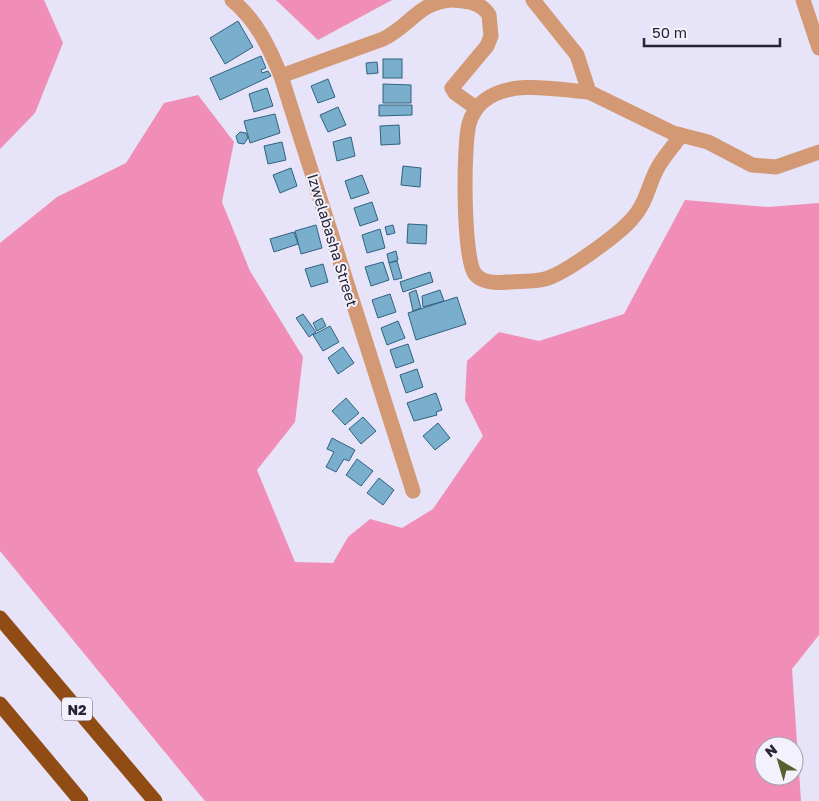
<svg xmlns="http://www.w3.org/2000/svg" width="819" height="801" font-family="'Golos Text',sans-serif">
<rect width="100%" height="100%" fill="#e7e3f8"/>
<!-- forest -->
<g fill="#f08eb7" fill-rule="evenodd">
<polygon points="0,0 44,0 63,43 35,113 0,149"/>
<polygon points="276,0 392,0 318,40"/>
<path d="M 198,95 L 234,142 L 222,202 L 250,271 L 303,357 L 295,422 L 257,470 L 295,562 L 333,563 L 348,537 L 370,519 L 402,528 L 433,509 L 483,436 L 465,400 L 467,361 L 499,332 L 539,341 L 624,314 L 685,200 L 768,207 L 819,203 L 819,635 L 792,669 L 801,801 L 205,801 L 0,551 L 0,243 L 57,197 L 126,163 L 164,103 ZM 764,746 L 794,746 L 794,776 L 764,776 Z"/>
</g>
<!-- building -->
<g fill="#79aecd" stroke="#2f637f">
<polygon points="238,21 253,47 225,64 210,38"/>
<polygon points="261,56 266,68 261,70 262,73 268,71 271,76 220,100 210,78"/>
<rect x="383" y="59" width="19" height="19"/>
<polygon points="377,62 378,73 367,74 366,63"/>
<polygon points="328,79 335,97 318,103 311,86"/>
<polygon points="383,84 411,85 411,103 383,103"/>
<polygon points="267,88 273,106 254,112 249,94"/>
<polygon points="379,105 412,105 412,115 379,116"/>
<polygon points="338,107 346,125 328,132 320,115"/>
<polygon points="275,114 280,133 250,143 244,121"/>
<polygon points="399,125 400,144 381,145 380,126"/>
<polygon points="240,132 246,133 248,138 244,144 238,143 236,136"/>
<polygon points="351,137 355,156 337,161 333,142"/>
<polygon points="282,142 286,160 268,164 264,146"/>
<polygon points="403,166 421,168 420,187 401,185"/>
<polygon points="291,168 297,186 280,193 273,175"/>
<polygon points="362,175 369,193 351,199 345,181"/>
<polygon points="372,202 378,220 360,226 354,208"/>
<polygon points="408,224 427,225 426,244 407,243"/>
<polygon points="316,225 322,248 301,254 295,231"/>
<polygon points="393,225 395,233 387,235 385,227"/>
<polygon points="380,229 385,248 367,253 362,235"/>
<polygon points="294,232 298,244 274,252 270,239"/>
<polygon points="396,251 398,260 389,263 387,254"/>
<polygon points="397,261 402,278 394,280 389,263"/>
<polygon points="383,262 389,280 371,286 365,267"/>
<polygon points="323,264 328,282 311,287 305,269"/>
<polygon points="430,272 433,282 403,292 400,282"/>
<polygon points="416,290 421,308 413,311 409,293"/>
<polygon points="440,290 444,301 423,307 422,296"/>
<polygon points="390,294 396,312 378,318 372,300"/>
<polygon points="457,297 466,324 416,340 408,313"/>
<polygon points="303,314 316,332 309,337 296,318"/>
<polygon points="322,318 326,326 317,331 313,323"/>
<polygon points="398,321 405,338 387,345 381,328"/>
<polygon points="330,326 339,342 323,351 313,335"/>
<polygon points="408,344 414,362 396,368 390,350"/>
<polygon points="343,347 354,363 338,374 328,358"/>
<polygon points="417,369 423,387 406,393 400,375"/>
<polygon points="436,393 442,410 436,412 437,415 414,421 407,403"/>
<polygon points="346,398 359,413 345,425 332,411"/>
<polygon points="363,417 376,431 361,444 349,429"/>
<polygon points="438,423 450,438 435,450 423,436"/>
<polygon points="332,438 355,450 349,461 344,459 336,472 326,467 334,452 327,449"/>
<polygon points="357,459 373,471 361,486 346,475"/>
<polygon points="379,478 394,490 383,505 367,493"/>
</g>
<g fill="none" stroke-linecap="round" stroke-linejoin="round">
<!-- minor -->
<g stroke="#d29974" stroke-width="15">
<path d="M 232,0 C 257,21 269,47 281,76 L 413,491"/>
<path d="M 453,0 C 467,1 481,2 489,15 L 491,36 L 487,46 L 452,88 L 455,93 L 476,108"/>
<polyline points="533,0 577,55 589,92 673,133 708,142 752,165 776,167 819,152"/>
<polyline points="803,0 819,48"/>
<path d="M 281,76 L 383,39 C 410,26 419,2 451,0"/>
<path d="M 589,92 C 558,90 512,79 485,100 C 478,105 471,115 469,124 C 463,147 463,258 475,274 C 482,283 498,283 508,282 C 520,281 534,282 545,279 C 566,273 618,235 632,219 C 646,204 648,186 657,169 C 663,157 674,146 681,135"/>
</g>
<!-- motorway -->
<g stroke="#904c14" stroke-width="15">
<polyline points="0,618 155,801"/>
<polyline points="0,704 81,801"/>
</g>
</g>
<g text-anchor="middle" dominant-baseline="central" stroke-width="4" stroke-linejoin="round" paint-order="stroke">
<!-- shield labels -->
<rect fill="#f3f2fc" stroke="#656171" stroke-width="1" x="62" y="697.5" width="30" height="23" rx="4"/>
<g font-size="14" font-weight="bold" fill="#282336">
<text x="77" y="709">N2</text>
</g>
<!-- street labels -->
<g font-size="15" fill="#282336" stroke="#f3f2fc">
<text transform="translate(333 240) rotate(73)">Izwelabasha Street</text>
</g>
</g>
<!-- north arrow -->
<g transform="translate(779 761) rotate(322)"><circle r="24" fill="#f3f2fc" stroke="#a29fad"/>
<path d="M0-4L9 19L0 12L-9 19Z" fill="#595e2c"/>
<text y="-8" font-size="14" font-weight="bold" text-anchor="middle" fill="#282336">N</text>
</g>
<!-- scale -->
<path d="M644 38v8h136v-8" fill="none" stroke="#282336" stroke-width="2.5"/>
<text x="652" y="38" font-size="15" fill="#282336" stroke="#f3f2fc" stroke-width="4" paint-order="stroke">50 m</text>
</svg>
